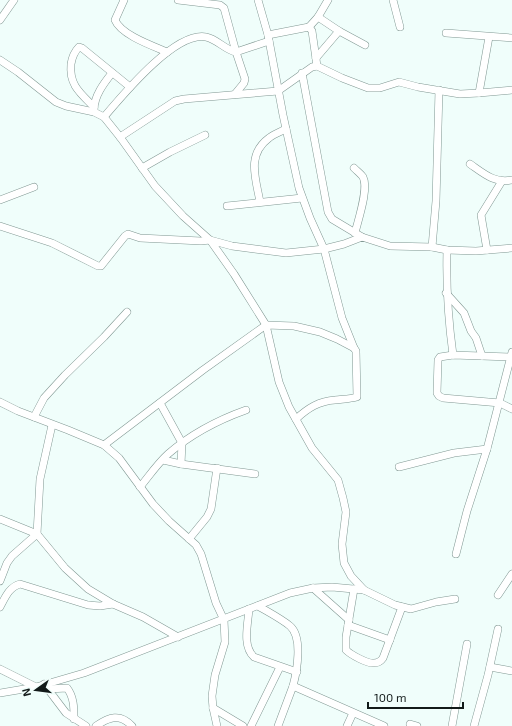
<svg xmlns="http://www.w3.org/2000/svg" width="512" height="726" font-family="'Exo 2',sans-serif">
<rect width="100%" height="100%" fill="#f0fefb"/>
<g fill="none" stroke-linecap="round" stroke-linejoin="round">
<!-- street casing -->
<g stroke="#819893" stroke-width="8">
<g id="street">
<path d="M 124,0 L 115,20 C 121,35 153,46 167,52"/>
<polyline points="178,0 220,5 224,8 236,52 245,79 244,83 235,94"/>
<polyline points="258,0 268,35 283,115 299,188 310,218 324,249 342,318 354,348"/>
<polyline points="393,0 400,27"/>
<polyline points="318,17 339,31 365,45"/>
<polyline points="0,20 14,0"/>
<polyline points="309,27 318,17 328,0"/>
<polyline points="446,33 512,38"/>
<polyline points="268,35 309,27 312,31 317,66"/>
<polyline points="316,58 339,31"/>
<polyline points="0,60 18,72 56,102 66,106 94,112 104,117 120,137 155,186 183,216 210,240 234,274 266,325 279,382 289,407 312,448 338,480 343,498 346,512 342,544 344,563 351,576 364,590"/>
<polyline points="302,73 328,212 332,219 362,237"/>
<polyline points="479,93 489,37"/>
<path d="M 94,107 C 80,93 69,85 71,64 C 72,58 74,52 79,47 L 82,48 L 130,87"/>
<path d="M 94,110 C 94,96 104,83 112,73"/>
<path d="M 104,117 C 122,96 175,31 206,37 C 217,39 225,50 236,52 L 269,41"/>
<polyline points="120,137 175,101 184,99 278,91 312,67 317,66 342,78 368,88 380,88 399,82 418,87 460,94 479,93 512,90"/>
<path d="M 470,164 C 483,173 495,184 512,180"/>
<polyline points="142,168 170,152 205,135"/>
<path d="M 354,168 C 357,171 361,174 363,177 C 369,189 358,220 355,233"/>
<polyline points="0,200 34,187"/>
<path d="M 260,202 C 256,179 246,155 269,138 C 274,134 280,132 286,129"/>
<polyline points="227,206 302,198"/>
<polyline points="0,226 52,243 98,266 101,266 125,236 128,234 140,238 201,241 210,240 232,246 286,253 324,249 344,244 362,237 390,246 432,247 447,250 476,251 512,248"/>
<polyline points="432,247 436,201 439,90"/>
<path d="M 447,250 C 446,287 448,318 453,355"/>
<polyline points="487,250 481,215 502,181"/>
<polyline points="446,293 464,313 471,331 476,338 482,356"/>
<polyline points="511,357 453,355 440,357 438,360 437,393 439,396 443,398 500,403 512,409"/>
<polyline points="0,402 18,411 68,430 104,445 119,458 153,504 169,521 196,545 201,554 216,603 224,620 225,642 215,675 212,696 213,708 217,726"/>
<polyline points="160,403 182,443 181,464"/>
<polyline points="34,417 44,398 65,375 104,337 127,312"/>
<path d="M 104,445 L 203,370 L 266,325 L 294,326 L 320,332 L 337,339 L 354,348 L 356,351 L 357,397 C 350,399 343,399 335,400 C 319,401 308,408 296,419"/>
<polyline points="163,460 181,464 255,474"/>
<polyline points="399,467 454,453 487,449"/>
<path d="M 140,487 C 149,476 158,463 168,454 C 191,434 218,420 246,410"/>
<polyline points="0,519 37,534 65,568 88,589 113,604 143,617 178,637"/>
<polyline points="189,539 207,517 211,509 217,468"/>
<polyline points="456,554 467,511 487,449 512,352"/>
<polyline points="0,581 7,563 12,556 37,534 40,479 52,425"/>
<polyline points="313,588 349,620"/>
<path d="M 354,589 L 346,637 L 346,650 C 351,655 368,664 374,663 C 378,663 381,661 383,658 L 402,607"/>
<polyline points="498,595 512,574"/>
<path d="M 258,606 C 268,612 280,618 290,626 C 303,637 297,671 293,686 L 384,726"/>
<path d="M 0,607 C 5,598 9,587 20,584 L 88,605 L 100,606 L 113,604"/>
<path d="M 249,609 C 248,624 242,646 254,657 L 297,672"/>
<polyline points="348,625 390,640"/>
<polyline points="490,667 512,671"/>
<polyline points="0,669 36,687"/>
<polyline points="44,684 66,713 86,726"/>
<path d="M 48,689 L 67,688 C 74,697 74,708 74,719"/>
<polyline points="0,693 36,687 84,673 290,593 313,588 332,587 364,590 395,605 411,609 436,602 455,599"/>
<polyline points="213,708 243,726"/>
<polyline points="410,724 417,726"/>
<path d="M 96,726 C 109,717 120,713 132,726"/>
<polyline points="251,726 280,667"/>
<polyline points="278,726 293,686"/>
<polyline points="347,726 353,713"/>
<polyline points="452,726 467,644"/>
<polyline points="474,726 488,675 498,629"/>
</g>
</g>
<!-- street -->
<use href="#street" stroke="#fff" stroke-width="7"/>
</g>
<!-- north arrow -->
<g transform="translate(36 690) rotate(256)" stroke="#f0fefb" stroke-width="3" paint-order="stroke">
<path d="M0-3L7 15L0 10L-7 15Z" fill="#121a19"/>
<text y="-6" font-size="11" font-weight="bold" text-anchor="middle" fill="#121a19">N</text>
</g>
<!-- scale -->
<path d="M368 702v6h95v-6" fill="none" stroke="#121a19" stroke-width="2"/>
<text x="374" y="702" font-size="12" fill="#121a19" stroke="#f0fefb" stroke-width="3" paint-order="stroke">100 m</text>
</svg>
